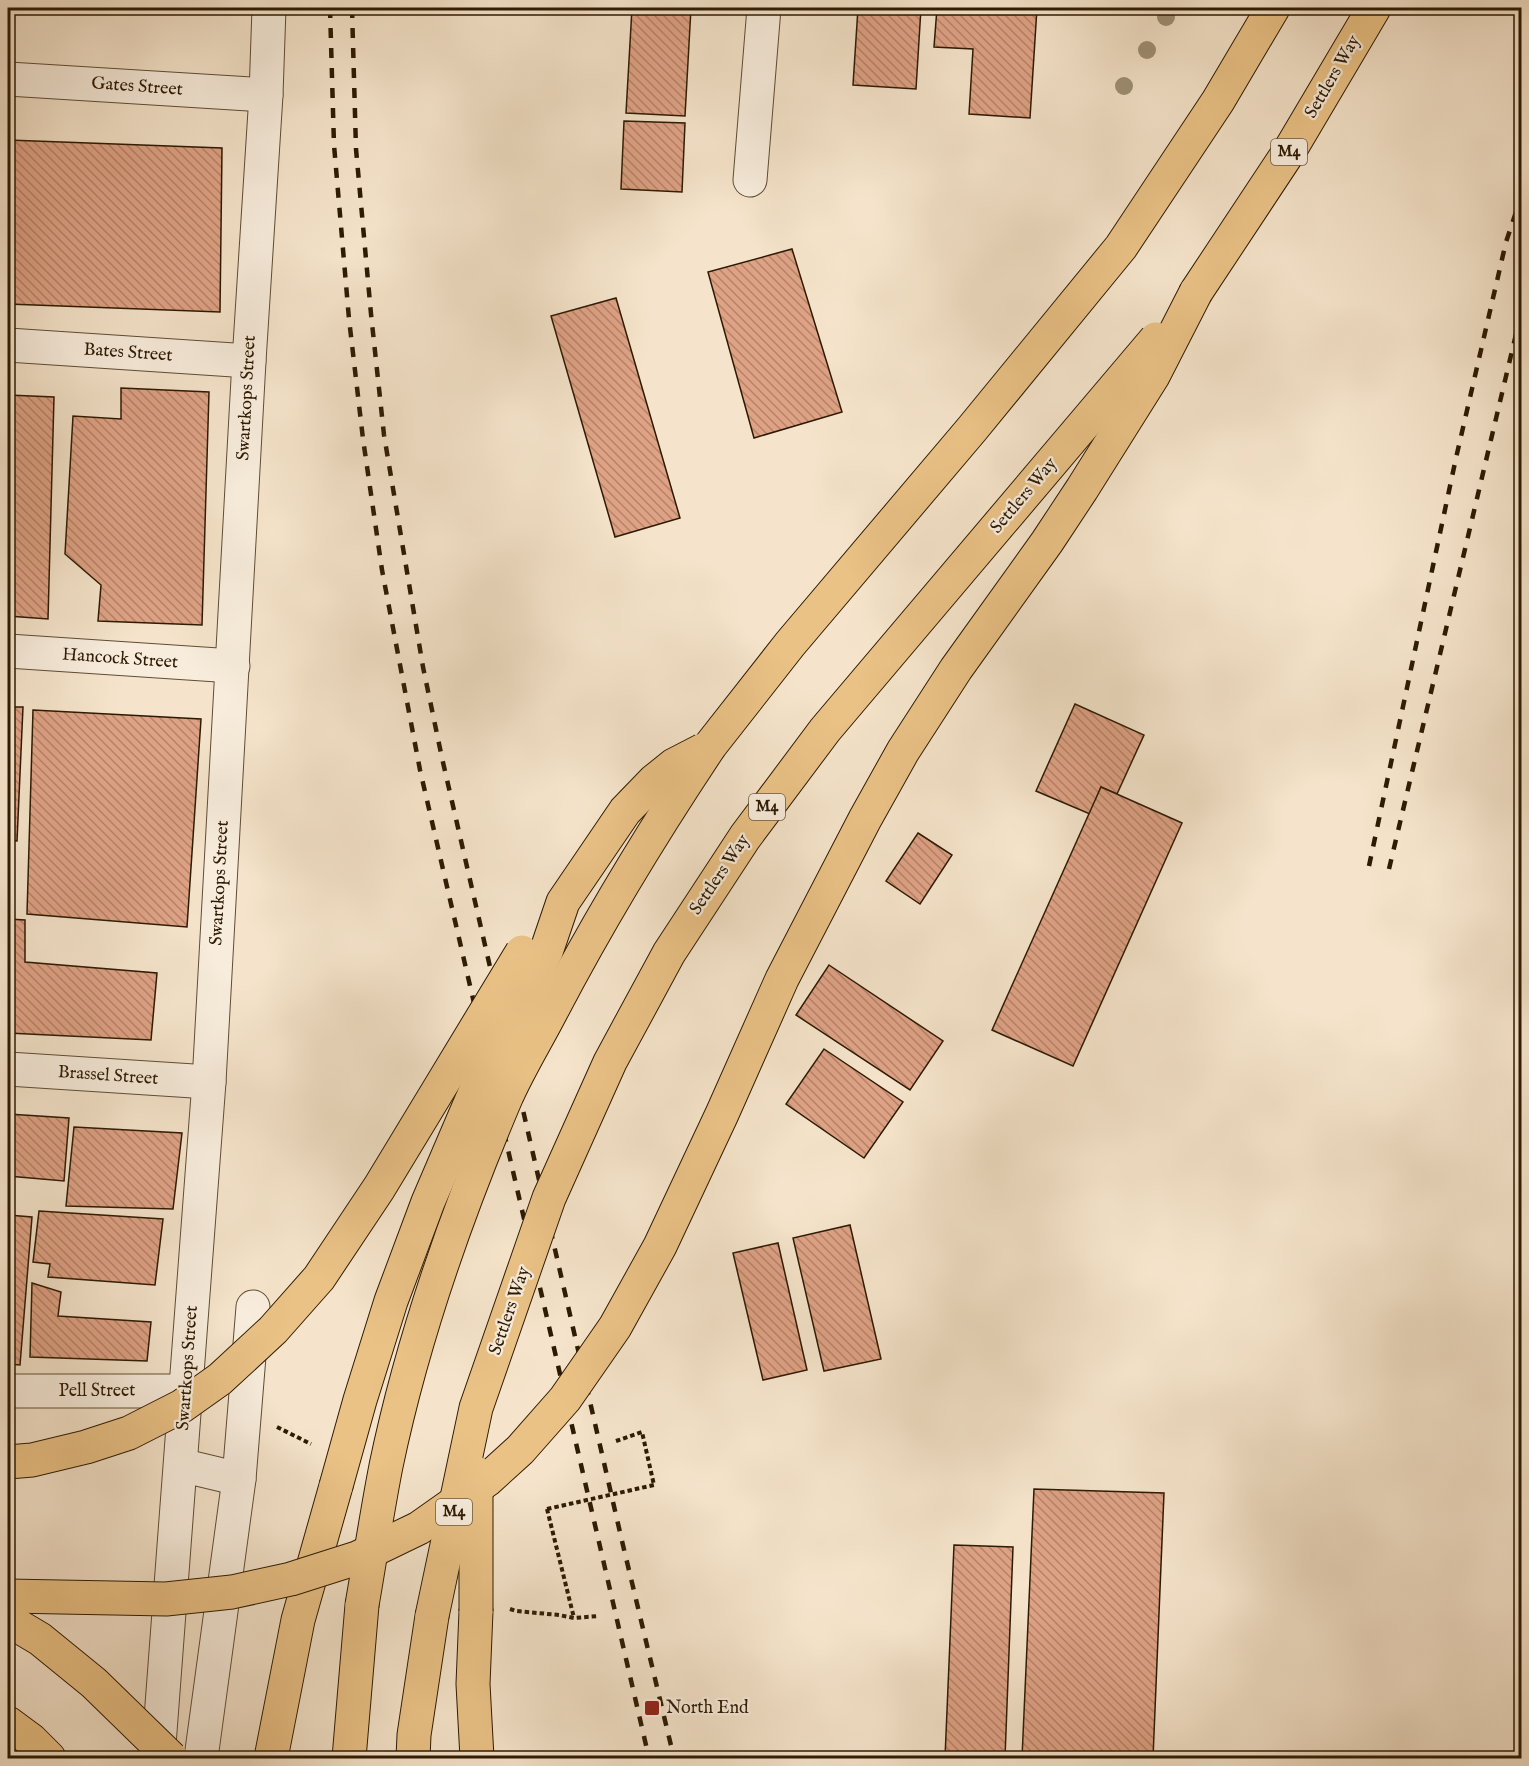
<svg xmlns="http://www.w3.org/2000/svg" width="1529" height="1766" font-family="'IM FELL English',serif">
<defs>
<pattern id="building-back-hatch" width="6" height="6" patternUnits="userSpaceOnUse" patternTransform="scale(1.5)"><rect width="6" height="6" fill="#dfa285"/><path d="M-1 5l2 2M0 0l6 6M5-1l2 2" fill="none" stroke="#b5836b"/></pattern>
</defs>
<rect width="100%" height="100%" fill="#f5e4cb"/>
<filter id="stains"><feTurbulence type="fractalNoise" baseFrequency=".00333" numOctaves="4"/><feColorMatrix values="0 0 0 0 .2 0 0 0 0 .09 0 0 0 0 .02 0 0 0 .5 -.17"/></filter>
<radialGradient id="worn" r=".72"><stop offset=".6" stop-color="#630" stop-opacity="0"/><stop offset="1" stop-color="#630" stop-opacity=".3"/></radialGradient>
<!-- building -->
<g fill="url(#building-back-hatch)" stroke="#2d1a03" stroke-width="1.5">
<polygon points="632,8 691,8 685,116 626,113"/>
<polygon points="858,8 921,8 916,89 853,85"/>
<polygon points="937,8 1037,8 1030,118 969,114 973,49 934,47"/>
<polygon points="624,121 685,123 682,192 621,189"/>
<polygon points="8,140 222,148 220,312 8,304"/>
<polygon points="792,249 842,412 754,438 708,272"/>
<polygon points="616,298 680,518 615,537 551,316"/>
<polygon points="121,388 209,392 202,625 98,621 101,585 65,554 73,416 121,419"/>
<polygon points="8,395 54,397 48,619 8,616"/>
<polygon points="1075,704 1144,735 1117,794 1101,787 1090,814 1036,791"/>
<polygon points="8,707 23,707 17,841 8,840"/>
<polygon points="33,710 201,719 187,927 27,914"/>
<polygon points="1101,787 1182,823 1073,1066 992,1030"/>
<polygon points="918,833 952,855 920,904 886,881"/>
<polygon points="8,919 25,920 25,962 157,973 151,1040 8,1033"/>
<polygon points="829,965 943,1041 910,1090 796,1015"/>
<polygon points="824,1049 903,1102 864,1158 786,1104"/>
<polygon points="8,1114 69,1118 64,1181 8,1176"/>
<polygon points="74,1127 182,1133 173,1209 66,1206"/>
<polygon points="39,1211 163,1219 155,1285 48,1277 50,1264 33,1262"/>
<polygon points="8,1215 32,1217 20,1365 8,1364"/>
<polygon points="850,1225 881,1359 824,1371 793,1238"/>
<polygon points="778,1243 807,1370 763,1380 733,1253"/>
<polygon points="32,1283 61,1292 58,1316 151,1322 147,1361 30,1357"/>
<polygon points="1034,1489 1164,1493 1153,1758 1022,1758"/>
<polygon points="954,1545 1013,1547 1005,1758 945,1758"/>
</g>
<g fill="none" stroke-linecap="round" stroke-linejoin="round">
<!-- minor casing -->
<g stroke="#5f4c35" stroke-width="35">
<g id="minor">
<polyline points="8,79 266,95"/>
<polyline points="750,180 764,8"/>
<polyline points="8,345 249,361"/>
<polyline points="8,651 233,666"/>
<polyline points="8,1069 209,1082"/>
<polyline points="8,1391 186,1391"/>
<polyline points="181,1467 193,1468 239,1479"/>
<polyline points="158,1758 209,1082 249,361 266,95 269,8"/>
<polyline points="201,1758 239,1479 253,1307"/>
</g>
</g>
<!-- highway casing -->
<g stroke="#2d1a03" stroke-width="35">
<g id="highway">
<polyline points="1196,292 1290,150 1374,8"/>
<polyline points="710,746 790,644 972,429 1121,247 1218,101 1273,8"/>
<polyline points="476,1611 473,1684 477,1758"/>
<polyline points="8,1723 31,1740 49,1758"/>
<polyline points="271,1758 298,1620 336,1486"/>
<polyline points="349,1758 362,1605"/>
<polyline points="413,1758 414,1735 432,1616"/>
</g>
</g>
<!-- path -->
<g stroke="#2d1a03" stroke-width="4" stroke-dasharray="4.5 3" stroke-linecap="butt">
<polyline points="277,1427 311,1444"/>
<polyline points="616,1441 642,1432 654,1485"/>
<polyline points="547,1509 574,1618"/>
<polyline points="510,1609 516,1611 559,1615 574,1618 598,1616"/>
</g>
<!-- minor -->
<use href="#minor" stroke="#f8eddd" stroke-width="33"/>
<!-- highway -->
<use href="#highway" stroke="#eac286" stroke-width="33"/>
<!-- rail -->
<g stroke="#2d1a03" stroke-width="4.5" stroke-dasharray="10 10" stroke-linecap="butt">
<polyline points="330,8 334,145 349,319 363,439 382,570 420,770 649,1758"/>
<polyline points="352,8 356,149 371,314 384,435 423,667 442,758 622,1541 674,1758"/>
<polyline points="1369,866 1456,458 1506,242 1522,194"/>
<polyline points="1389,869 1522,309"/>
</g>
<!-- highway-bridge casing -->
<g stroke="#2d1a03" stroke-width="35" stroke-linecap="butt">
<g id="highway-bridge">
<polyline points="8,1462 32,1460 86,1447 129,1433 182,1406 220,1379 273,1330 319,1278 379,1188 522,952"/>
<polyline points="476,1473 476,1611"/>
<polyline points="336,1486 360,1400 391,1301 428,1202 476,1090 546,952 563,902 625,811 654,781 674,765 703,750"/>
<polyline points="8,1596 166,1599 232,1592 291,1579 357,1558 419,1528 487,1480 520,1450 565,1399 615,1327 660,1246 722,1114 782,979 865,819 903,751 956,669 1047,542 1082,489 1153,376 1196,292"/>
<path d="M 362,1605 C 370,1559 377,1512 386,1466 C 412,1341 455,1218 505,1100 C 518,1070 536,1041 551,1012 C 599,920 652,833 710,746"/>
<polyline points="432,1616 476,1408 549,1198 610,1062 669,953 745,837 825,730 1156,339"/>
<polyline points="8,1620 40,1639 94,1683 171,1758"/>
</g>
</g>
<!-- path-bridge -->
<polyline stroke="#2d1a03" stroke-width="4" stroke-dasharray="4.5 3" stroke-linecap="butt" points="547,1509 654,1485"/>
<!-- highway-bridge -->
<use href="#highway-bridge" stroke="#eac286" stroke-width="33"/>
</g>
<!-- trees -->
<g fill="#9e9176">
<circle cx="1166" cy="17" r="9"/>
<circle cx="1147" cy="50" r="9"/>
<circle cx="1124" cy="86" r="9"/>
</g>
<!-- markers -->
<rect fill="#8f2418" stroke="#f8eddd" stroke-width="2" x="644" y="1700" width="16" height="16" rx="3"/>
<g text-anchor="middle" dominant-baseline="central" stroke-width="4.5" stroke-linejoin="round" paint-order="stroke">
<!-- shield labels -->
<g fill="#f8eddd" stroke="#6a5944" stroke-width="1.5">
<rect x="1271" y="139" width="36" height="26" rx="4.5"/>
<rect x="749" y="794" width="36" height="26" rx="4.5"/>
<rect x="436" y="1499" width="36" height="26" rx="4.5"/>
</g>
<g font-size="16" font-weight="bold" fill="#2d1a03">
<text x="1289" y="152">M4</text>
<text x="767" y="807">M4</text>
<text x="454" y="1512">M4</text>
</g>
<!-- street labels -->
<g font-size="18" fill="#2d1a03" stroke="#f8eddd">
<text transform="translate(1333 77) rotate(-60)">Settlers Way</text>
<text transform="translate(137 87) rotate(4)">Gates Street</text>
<text transform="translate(128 353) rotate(4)">Bates Street</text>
<text transform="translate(247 398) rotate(-87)">Swartkops Street</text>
<text transform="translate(1024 496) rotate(-50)">Settlers Way</text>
<text transform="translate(120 659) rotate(4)">Hancock Street</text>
<text transform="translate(720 875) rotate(-56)">Settlers Way</text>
<text transform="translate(220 883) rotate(-87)">Swartkops Street</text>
<text transform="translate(108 1076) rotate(4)">Brassel Street</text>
<text transform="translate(510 1311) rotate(-71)">Settlers Way</text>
<text transform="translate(188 1368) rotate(-86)">Swartkops Street</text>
<text x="97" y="1391">Pell Street</text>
</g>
<!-- poi labels -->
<g font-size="18" fill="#2d1a03" stroke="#f8eddd" text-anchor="start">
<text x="666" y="1708">North End</text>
</g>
</g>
<!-- margin -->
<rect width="1529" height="1766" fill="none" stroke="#f5e4cb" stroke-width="30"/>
<rect x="9" y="9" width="1511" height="1748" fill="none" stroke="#2d1a03" stroke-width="3"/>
<rect x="15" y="15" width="1499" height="1736" fill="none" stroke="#2d1a03" stroke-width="1.5"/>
<rect width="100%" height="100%" filter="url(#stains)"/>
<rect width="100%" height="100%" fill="url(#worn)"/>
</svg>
